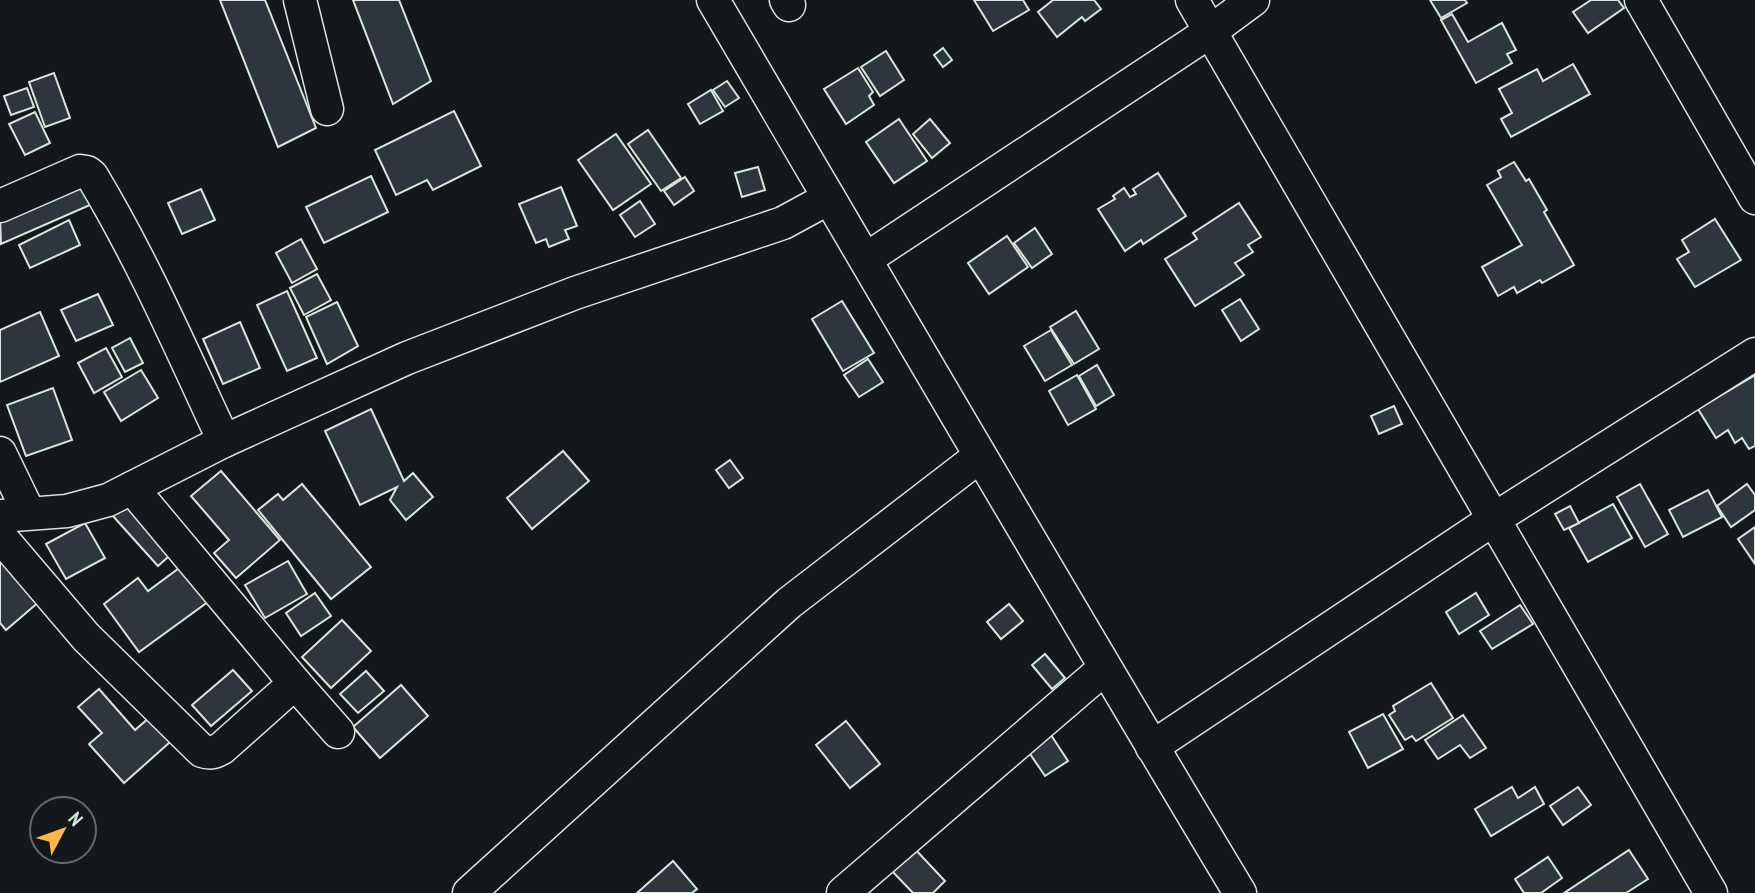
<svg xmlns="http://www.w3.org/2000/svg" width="1755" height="893" font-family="'PT Sans Narrow',sans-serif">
<rect width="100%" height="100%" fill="#14181c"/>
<!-- building -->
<g fill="#2c363c" stroke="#d8e6dc" stroke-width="2">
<polygon points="220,0 265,0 316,128 278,147"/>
<polygon points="353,0 399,0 431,81 393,104"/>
<polygon points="974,0 1023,0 1029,10 993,31"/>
<polygon points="1053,0 1094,0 1101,9 1085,21 1082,17 1057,37 1038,12"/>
<polygon points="1430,0 1465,0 1467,3 1441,18"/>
<polygon points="1591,0 1618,0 1624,8 1588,33 1573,12"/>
<polygon points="1452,14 1468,42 1502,23 1516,50 1507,54 1512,63 1476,83 1441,20"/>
<polygon points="943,48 952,60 943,67 934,55"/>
<polygon points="886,51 904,80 880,96 861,67"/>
<polygon points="1573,64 1590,94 1511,137 1501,119 1512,113 1499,89 1537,69 1543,81"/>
<polygon points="858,68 873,92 869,96 874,105 846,124 824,89"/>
<polygon points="54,73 70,118 45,127 29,82"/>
<polygon points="727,81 739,98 725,107 713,90"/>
<polygon points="27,88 34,107 11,115 4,96"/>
<polygon points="711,90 723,111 700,124 688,104"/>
<polygon points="454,111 481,166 433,190 427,180 396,195 375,150"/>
<polygon points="35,112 50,143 25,155 9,124"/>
<polygon points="899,119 927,161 894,183 866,142"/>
<polygon points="930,119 950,143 932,158 913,134"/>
<polygon points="648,130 681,178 661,191 628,144"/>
<polygon points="616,134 651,184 613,210 578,160"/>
<polygon points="1514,162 1526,181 1529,179 1547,210 1544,212 1574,265 1542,283 1540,280 1517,293 1514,287 1498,296 1482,267 1522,245 1487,185 1501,177 1498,171"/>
<polygon points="758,167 765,190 742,197 735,173"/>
<polygon points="1158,173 1186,216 1143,244 1141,240 1125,251 1098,209 1115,199 1113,196 1124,188 1130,197 1136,194 1133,189"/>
<polygon points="371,176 388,212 324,243 306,207"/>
<polygon points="685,177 694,191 674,205 664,191"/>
<polygon points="80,182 90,205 1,244 0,217"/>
<polygon points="561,187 577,226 565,230 569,239 549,247 546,239 536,243 519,204"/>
<polygon points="201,189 215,220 182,234 168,203"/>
<polygon points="640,201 655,224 635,237 620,215"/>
<polygon points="1239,203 1261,237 1248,245 1253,252 1235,263 1244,275 1195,306 1165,259 1197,239 1193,233"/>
<polygon points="1715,219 1741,260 1695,287 1677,259 1689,252 1682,240"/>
<polygon points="69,220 80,245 30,268 19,245"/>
<polygon points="1035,228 1052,254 1032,268 1014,243"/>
<polygon points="1007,236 1028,267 989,294 968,263"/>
<polygon points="301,239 317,269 292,283 276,253"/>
<polygon points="317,274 331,300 304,315 290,288"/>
<polygon points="287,291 317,358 287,371 257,305"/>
<polygon points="98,294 113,325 76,341 61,310"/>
<polygon points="1240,299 1259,329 1241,341 1222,310"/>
<polygon points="842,301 874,353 843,371 812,319"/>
<polygon points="337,302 358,346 327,364 306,317"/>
<polygon points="1076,311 1099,349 1074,364 1050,327"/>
<polygon points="40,312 59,356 0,382 0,330"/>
<polygon points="240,322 260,368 223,384 203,339"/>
<polygon points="1051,330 1072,365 1045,381 1024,346"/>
<polygon points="130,338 143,363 125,372 112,348"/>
<polygon points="106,348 122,377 94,393 78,363"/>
<polygon points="868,359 883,382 859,397 844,375"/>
<polygon points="1097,365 1114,395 1096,406 1079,376"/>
<polygon points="141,370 158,398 121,421 104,392"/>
<polygon points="1077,375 1096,409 1068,425 1049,391"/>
<polygon points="1755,375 1755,446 1749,449 1742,438 1735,443 1728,430 1716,438 1698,409"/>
<polygon points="53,388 72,440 26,456 7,405"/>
<polygon points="1394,406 1402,424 1379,434 1371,416"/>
<polygon points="371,409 404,481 413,473 433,497 406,520 390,500 397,487 360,505 325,431"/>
<polygon points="563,451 589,481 532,529 507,498"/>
<polygon points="730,460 743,478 729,488 716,470"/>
<polygon points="221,471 280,540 236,578 214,553 229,540 191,496"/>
<polygon points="302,484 371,567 331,599 258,510 278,494 283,500"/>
<polygon points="1640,484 1668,534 1645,547 1617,497"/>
<polygon points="1747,484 1755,495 1755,510 1731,527 1717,506"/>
<polygon points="1708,490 1722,517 1683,537 1669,510"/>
<polygon points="131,498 177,549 158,566 112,515"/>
<polygon points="1613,504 1632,538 1588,562 1569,528"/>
<polygon points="1570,506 1579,523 1564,530 1555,514"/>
<polygon points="85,523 105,558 66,579 46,544"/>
<polygon points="1755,527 1755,564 1738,539"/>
<polygon points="0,554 40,601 6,630 0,623"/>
<polygon points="190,560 216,596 139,652 104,604 138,578 148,591"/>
<polygon points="288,561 307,594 265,618 245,585"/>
<polygon points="315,593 331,616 301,636 286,613"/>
<polygon points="1476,593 1489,615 1459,634 1446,612"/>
<polygon points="1009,604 1023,621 1001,639 987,622"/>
<polygon points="1520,605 1533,624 1492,649 1480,631"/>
<polygon points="342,620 371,651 331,688 302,657"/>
<polygon points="1045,654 1065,678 1052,689 1032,665"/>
<polygon points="233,670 252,691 211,726 192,705"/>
<polygon points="366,671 384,691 358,713 340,694"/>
<polygon points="1431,683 1453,718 1416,741 1412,736 1405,740 1389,715 1395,711 1393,706"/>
<polygon points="401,685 428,716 380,758 353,727"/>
<polygon points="99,689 135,730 157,711 178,735 124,783 89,744 102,733 78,707"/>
<polygon points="1383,714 1403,749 1368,768 1349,732"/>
<polygon points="1463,715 1486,748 1470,758 1460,745 1438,759 1425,740"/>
<polygon points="846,721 880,764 850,788 816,745"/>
<polygon points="1051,735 1068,761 1045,776 1028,751"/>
<polygon points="1512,787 1518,798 1535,787 1544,804 1491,836 1475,809"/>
<polygon points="1578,787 1591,805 1563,825 1550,806"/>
<polygon points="914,848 945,881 933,893 913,893 891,870"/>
<polygon points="1629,850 1648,879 1626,893 1564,893"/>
<polygon points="1548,857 1562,878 1541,893 1524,893 1515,879"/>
<polygon points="673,861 697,889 692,893 637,893"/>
</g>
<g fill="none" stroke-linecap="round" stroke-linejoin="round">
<!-- minor casing -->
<g stroke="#d8e6dc" stroke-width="35">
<g id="minor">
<polyline points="300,0 327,109"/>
<path d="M 713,0 C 888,298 1062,597 1240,893"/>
<polyline points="786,0 789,5"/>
<polyline points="1192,0 1711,893"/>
<polyline points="1641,0 1755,198"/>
<path d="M 0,206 L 80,171 L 87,172 L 92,176 C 143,261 182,351 224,441"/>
<polyline points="866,259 1211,31 1253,0"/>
<polyline points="0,453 29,513"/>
<polyline points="132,488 295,683 338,732"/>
<polyline points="0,516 67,511 108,500 224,441 407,358 575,293 783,223 829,198"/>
<path d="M 0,536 L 86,637 L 202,751 C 211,754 215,752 222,748 L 295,683"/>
<polyline points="1152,747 1494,519 1755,354"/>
<polyline points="469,893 789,603 980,456"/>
<polyline points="843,893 1105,668"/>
</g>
</g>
<!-- minor -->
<use href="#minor" stroke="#14181c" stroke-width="32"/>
</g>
<!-- north arrow -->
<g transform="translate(63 830) rotate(49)"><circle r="33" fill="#14181c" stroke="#626a69" stroke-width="2"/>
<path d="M0-5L12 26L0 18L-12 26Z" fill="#ffb74d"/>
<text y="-10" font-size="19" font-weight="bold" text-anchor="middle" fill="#d8e6dc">N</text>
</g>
</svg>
